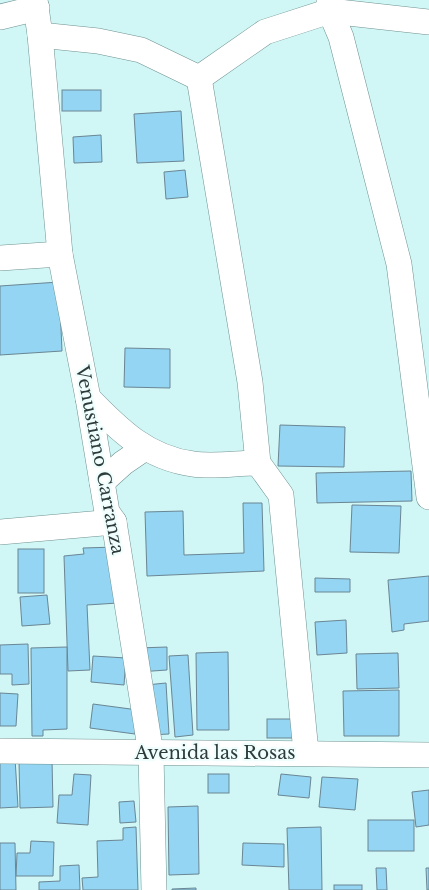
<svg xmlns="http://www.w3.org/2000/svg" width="429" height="890" font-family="'Libre Baskerville',serif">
<rect width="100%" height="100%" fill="#d0f6f5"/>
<!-- building -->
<g fill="#93d5f2" stroke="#6a8694">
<rect x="62" y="90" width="39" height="21"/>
<polygon points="181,111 184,161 137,163 134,114"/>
<polygon points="101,135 102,162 74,163 73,137"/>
<polygon points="185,170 188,197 166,199 164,172"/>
<polygon points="59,282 62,351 0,355 0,286"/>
<polygon points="125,348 170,349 170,388 124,387"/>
<polygon points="280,425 345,427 344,467 278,466"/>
<polygon points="411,471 412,501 317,503 316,473"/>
<polygon points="243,503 262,503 264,571 147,576 145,512 183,511 184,555 244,553"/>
<polygon points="352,505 401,506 399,553 350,552"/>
<polygon points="116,547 118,603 87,605 90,670 68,671 64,556 84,554 83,548"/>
<rect x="18" y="549" width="26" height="44"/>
<polygon points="429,576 429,621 404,624 404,630 392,632 388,580"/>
<polygon points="315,578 350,579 350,592 315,592"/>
<polygon points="47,595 50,624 22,626 20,597"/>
<polygon points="346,620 347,653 317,655 315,622"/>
<polygon points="28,644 29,684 12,685 12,674 0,674 0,645"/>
<polygon points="67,647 67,729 43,730 43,736 32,736 31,648"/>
<polygon points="167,647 167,670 138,672 138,648"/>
<polygon points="228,652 229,730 197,730 196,653"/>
<polygon points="398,653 399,688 357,689 356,654"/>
<polygon points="188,655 193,735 175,737 169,656"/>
<polygon points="93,656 126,658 124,685 91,682"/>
<polygon points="166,683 169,734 149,735 146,685"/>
<polygon points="399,690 399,736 344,736 343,691"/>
<polygon points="0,693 18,694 16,726 0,726"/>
<polygon points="93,704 138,710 135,734 90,728"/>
<rect x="267" y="719" width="28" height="19"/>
<polygon points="15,758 18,807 0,808 0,759"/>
<polygon points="52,760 53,807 20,808 19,761"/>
<polygon points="74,774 91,775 88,825 57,823 59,795 72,795"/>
<rect x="208" y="774" width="21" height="19"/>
<polygon points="281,774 311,777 309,798 278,795"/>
<polygon points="322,777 358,779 355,810 319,807"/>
<polygon points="429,790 429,825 416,827 412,792"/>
<polygon points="134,801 136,822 120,823 119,802"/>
<polygon points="198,806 199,874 169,875 168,807"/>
<rect x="368" y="820" width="46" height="31"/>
<polygon points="136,827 138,890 83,890 82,878 98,877 97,841 123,840 123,828"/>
<polygon points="321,827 322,890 289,890 287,828"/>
<polygon points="31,841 54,842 53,876 16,876 17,853 30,853"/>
<polygon points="0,843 15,843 16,890 0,890"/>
<polygon points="243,843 284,844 284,867 242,865"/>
<polygon points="79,865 80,890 39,890 39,882 60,881 60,866"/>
<polygon points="376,868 386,868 387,890 377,890"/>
<polygon points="426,868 429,868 429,890 427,890"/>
<rect x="334" y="885" width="28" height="5"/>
<polygon points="196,888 196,890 172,890 172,889"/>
</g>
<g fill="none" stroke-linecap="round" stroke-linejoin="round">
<!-- minor casing -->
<g stroke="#6f9291" stroke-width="26">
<g id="minor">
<polyline points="35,0 40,35 60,254 88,398 107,512 114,522 151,754 154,890"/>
<polyline points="329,0 330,11 341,37 399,264 429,497"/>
<polyline points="0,17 37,8"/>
<polyline points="40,35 98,41 141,50 199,78 265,32 330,11 429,22"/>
<polyline points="199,78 250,382 258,463 281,495 306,752"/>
<polyline points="0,258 60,254"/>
<path d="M 88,398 C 119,430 147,458 193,464 C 214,467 237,463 258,463"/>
<polyline points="102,482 123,463 145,448"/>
<polyline points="0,532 114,522"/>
<polyline points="0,751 429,755"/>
</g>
</g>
<!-- minor -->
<use href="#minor" stroke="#fff" stroke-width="25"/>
</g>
<g text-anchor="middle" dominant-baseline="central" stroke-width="4.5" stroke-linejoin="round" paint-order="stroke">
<!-- street labels -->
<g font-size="18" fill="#2d3c3b" stroke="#effefd">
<text transform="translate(100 460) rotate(79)">Venustiano Carranza</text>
<text x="215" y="753">Avenida las Rosas</text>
</g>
</g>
</svg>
